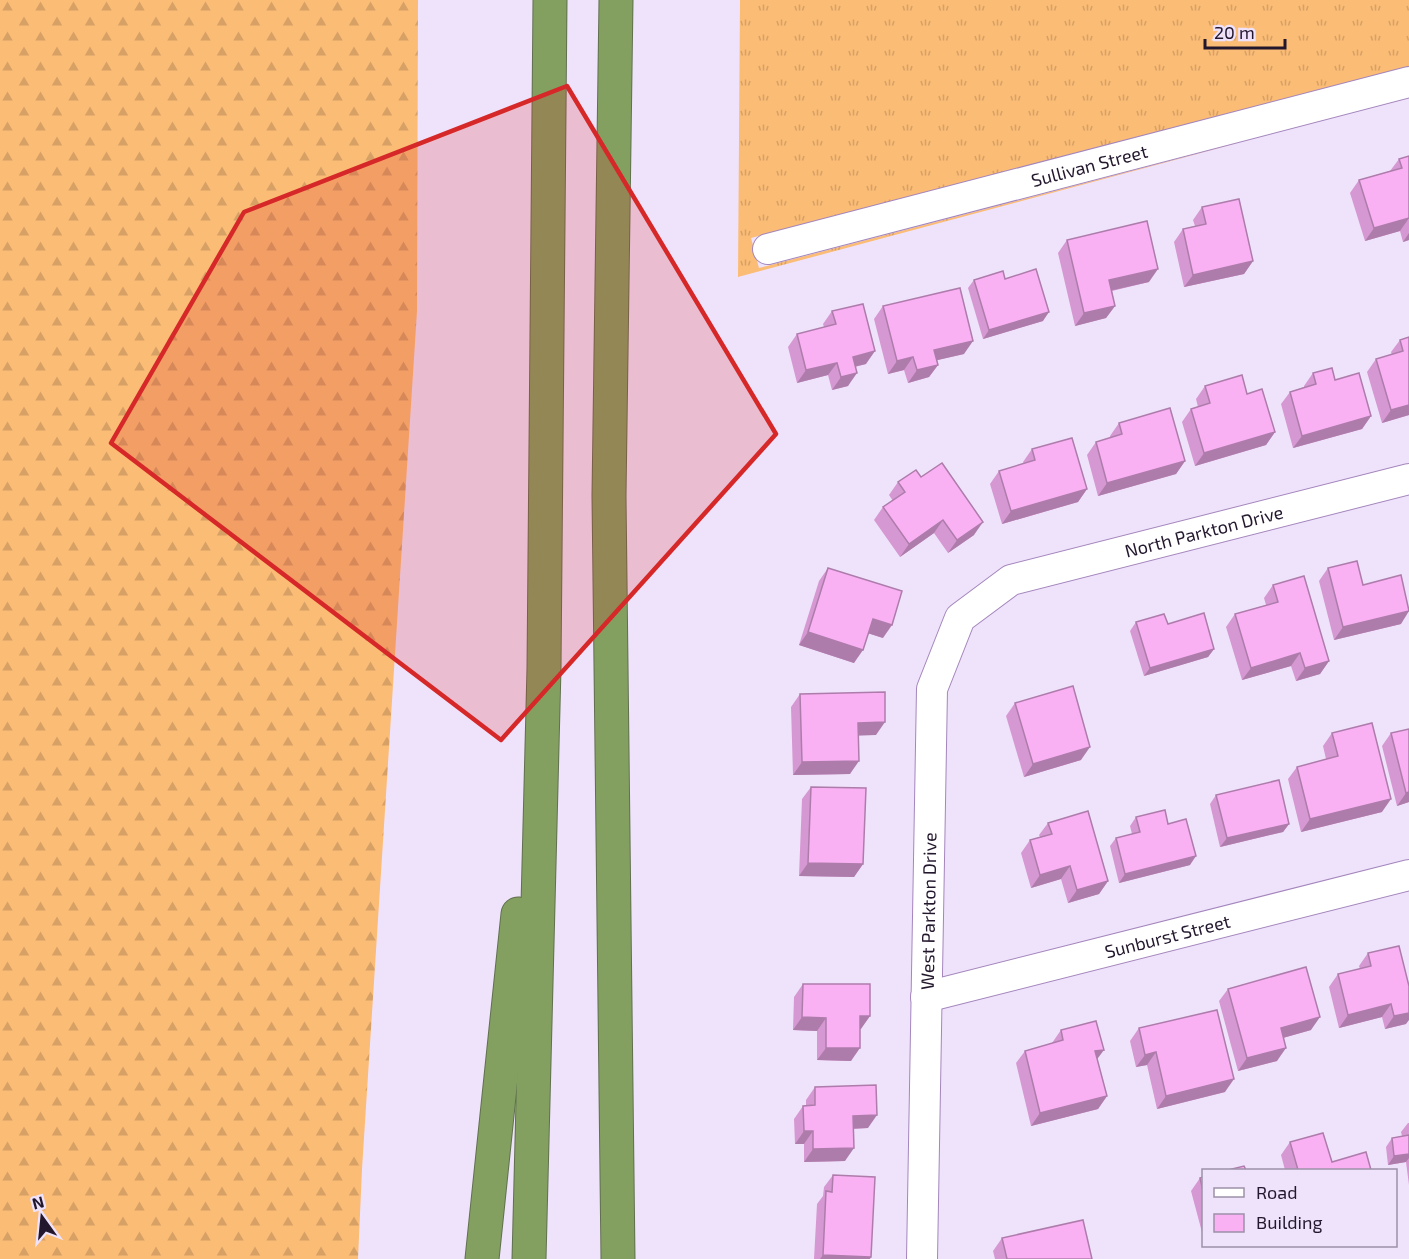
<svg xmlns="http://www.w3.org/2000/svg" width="1409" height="1259" font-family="'Exo 2',sans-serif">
<defs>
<pattern id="grass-tufts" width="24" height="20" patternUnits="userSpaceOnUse" patternTransform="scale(1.5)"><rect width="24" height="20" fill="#fbbc75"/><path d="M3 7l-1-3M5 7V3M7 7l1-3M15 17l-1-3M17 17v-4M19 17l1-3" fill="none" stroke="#d7a166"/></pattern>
<pattern id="forest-firs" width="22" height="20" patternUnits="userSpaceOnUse" patternTransform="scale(1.5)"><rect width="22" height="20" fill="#fbbc75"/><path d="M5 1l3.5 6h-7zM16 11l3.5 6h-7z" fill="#d7a166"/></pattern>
</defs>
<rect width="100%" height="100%" fill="#efe3fb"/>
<!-- grass -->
<polygon fill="url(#grass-tufts)" points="740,0 1409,0 1409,67 751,238 759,268 1242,142 738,277"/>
<!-- forest -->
<polygon fill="url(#forest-firs)" points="0,0 418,0 417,311 362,1169 358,1259 0,1259"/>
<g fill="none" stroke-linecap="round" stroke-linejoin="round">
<!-- street casing -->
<g stroke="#a486bd" stroke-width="32">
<g id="street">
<path id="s1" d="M 768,249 L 1409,82"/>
<path id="s2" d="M 926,997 L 1409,875"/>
<path id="s3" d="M 922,1259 L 932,689 L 960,618 L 1011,580 L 1409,479"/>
</g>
</g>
<!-- highway casing -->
<g stroke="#61704f" stroke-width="35">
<g id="highway">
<polyline points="616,0 609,496 618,1259"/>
<polyline points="482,1259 518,914"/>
<polyline points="529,1259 544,668 550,0"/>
</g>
</g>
<!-- street -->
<use href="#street" stroke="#fff" stroke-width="30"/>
<!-- highway -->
<use href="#highway" stroke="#83a061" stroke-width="33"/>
</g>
<!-- wall -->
<g fill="#d698d2">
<polygon points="1409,156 1409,240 1403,242 1400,231 1365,241 1350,193 1359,180 1390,171 1399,159"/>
<polygon points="1202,207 1253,261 1244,274 1184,287 1174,242 1183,229 1195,226 1193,220"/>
<polygon points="1067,240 1149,282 1112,291 1115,306 1106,318 1075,326 1058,253"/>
<polygon points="1005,279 1043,321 983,339 968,288 974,280"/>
<polygon points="883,306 964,354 937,360 938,365 929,377 908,383 904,370 888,374 874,319"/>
<polygon points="832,311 866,364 855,367 848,386 832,390 828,375 797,383 788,347 797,334 824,327 823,324"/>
<polygon points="1409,337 1409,415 1382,423 1367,372 1376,359 1392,355 1391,352 1400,340"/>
<polygon points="1313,373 1335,380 1371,416 1362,429 1293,448 1281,404 1290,392 1304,387 1304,386"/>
<polygon points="1205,386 1247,394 1275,432 1266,445 1195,466 1182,422 1191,409 1198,407 1196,399"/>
<polygon points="1119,423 1185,461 1176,474 1098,496 1087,455 1096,442 1110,438 1110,436"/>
<polygon points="1032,449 1087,489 1078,502 1002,524 990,484 999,471 1024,464 1023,462"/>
<polygon points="921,477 974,535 948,553 934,533 900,557 874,520 883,507 893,501 889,495 898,482"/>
<polygon points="828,568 883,638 868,633 854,663 799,645 819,581"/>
<polygon points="1328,568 1363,585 1401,624 1334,640 1319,581"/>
<polygon points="1273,585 1329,661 1320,674 1296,681 1291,666 1242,680 1226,627 1235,614 1266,605 1264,598"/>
<polygon points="1136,622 1168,624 1214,649 1208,657 1144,676 1130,631"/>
<polygon points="800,694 876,735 858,735 850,774 793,775 791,707"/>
<polygon points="1015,703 1081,760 1024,777 1006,716"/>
<polygon points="1332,733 1382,812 1301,832 1288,779 1297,767 1326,759 1323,746"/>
<polygon points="1391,733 1409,802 1397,806 1382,746"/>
<polygon points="811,787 863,864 854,877 799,876 802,799"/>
<polygon points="1216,795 1289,824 1283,832 1220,847 1210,804"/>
<polygon points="1136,817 1168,824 1190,865 1119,883 1110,846 1116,838 1132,834 1130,826"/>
<polygon points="1048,823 1108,881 1099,894 1068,903 1061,879 1031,888 1021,853 1030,840 1040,837 1039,835"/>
<polygon points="1368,953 1406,1024 1385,1029 1382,1017 1339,1028 1329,987 1338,974 1360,969 1359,966"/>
<polygon points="803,984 870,1016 860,1029 851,1061 817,1060 817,1031 793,1030 794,997"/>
<polygon points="1228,989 1311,1030 1283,1038 1277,1061 1238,1071 1219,1001"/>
<polygon points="1139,1028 1225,1092 1157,1109 1147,1065 1136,1067 1130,1041"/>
<polygon points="1061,1030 1107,1096 1098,1109 1031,1126 1016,1063 1025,1051 1052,1043"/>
<polygon points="815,1087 868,1128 853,1129 845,1161 804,1162 804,1144 795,1144 794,1119 803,1106 806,1106 806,1100"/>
<polygon points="1408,1123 1409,1123 1409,1185 1406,1162 1388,1165 1386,1147 1392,1138 1402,1136 1401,1132"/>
<polygon points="1290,1142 1332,1162 1371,1170 1285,1170 1281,1155"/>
<polygon points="833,1175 870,1259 814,1259 817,1204 823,1196 824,1187"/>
<polygon points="1203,1177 1203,1236 1191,1191 1200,1178"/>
<polygon points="1002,1238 1092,1259 995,1259 993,1251"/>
</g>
<!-- shaded-wall -->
<g fill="#ae7cab">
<polygon points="1409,218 1400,231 1365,241 1374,228"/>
<polygon points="1409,233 1409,240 1403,242"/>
<polygon points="1253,261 1244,274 1184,287 1193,275"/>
<polygon points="1158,269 1149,282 1100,293 1109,280"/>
<polygon points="1115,306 1106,318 1075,326 1084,313"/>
<polygon points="1049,312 1043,321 983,339 989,330"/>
<polygon points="973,341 964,354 925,363 934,350"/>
<polygon points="875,351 866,364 844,369 853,357"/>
<polygon points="913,357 904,370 888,374 897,361"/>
<polygon points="837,363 828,375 797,383 806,370"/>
<polygon points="938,365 929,377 908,383 917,370"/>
<polygon points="857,373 848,386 832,390 841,377"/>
<polygon points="1409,405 1409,415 1382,423 1391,410"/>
<polygon points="1371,416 1362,429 1293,448 1302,436"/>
<polygon points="1275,432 1266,445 1195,466 1204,453"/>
<polygon points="1185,461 1176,474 1098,496 1107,483"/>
<polygon points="1087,489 1078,502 1002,524 1011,511"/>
<polygon points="943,520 934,533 900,557 909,544"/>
<polygon points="983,522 974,535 948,553 957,540"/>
<polygon points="1409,611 1401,624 1334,640 1343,627"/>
<polygon points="873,619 892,625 883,638 864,632"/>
<polygon points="808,632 863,650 854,663 799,645"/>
<polygon points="1214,649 1208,657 1144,676 1150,668"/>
<polygon points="1300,653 1291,666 1242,680 1251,668"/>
<polygon points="1329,661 1320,674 1296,681 1305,668"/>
<polygon points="885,722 876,735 849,736 858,723"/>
<polygon points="1090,747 1081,760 1024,777 1033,764"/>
<polygon points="859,761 850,774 793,775 802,762"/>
<polygon points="1409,792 1409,802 1397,806 1406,793"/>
<polygon points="1391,799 1382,812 1301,832 1310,819"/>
<polygon points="1289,824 1283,832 1220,847 1227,838"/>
<polygon points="1196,856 1190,865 1119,883 1125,874"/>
<polygon points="808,863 863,864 854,877 799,876"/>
<polygon points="1070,866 1061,879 1031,888 1040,875"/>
<polygon points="1108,881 1099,894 1068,903 1077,890"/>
<polygon points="1391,1004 1382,1017 1339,1028 1348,1015"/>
<polygon points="1409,1013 1409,1020 1406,1024 1385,1029 1394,1016"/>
<polygon points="860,1016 870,1016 861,1029 851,1028"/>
<polygon points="802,1017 826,1018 817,1031 793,1030"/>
<polygon points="1320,1017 1311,1030 1272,1041 1281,1028"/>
<polygon points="826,1048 860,1048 851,1061 817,1060"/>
<polygon points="1286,1048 1277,1061 1238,1071 1247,1058"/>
<polygon points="1104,1050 1095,1062 1095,1051"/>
<polygon points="1156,1052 1147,1065 1136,1067 1145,1055"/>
<polygon points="1234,1079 1225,1092 1157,1109 1166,1096"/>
<polygon points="1107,1096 1098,1109 1031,1126 1040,1113"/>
<polygon points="877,1115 868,1128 844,1129 853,1116"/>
<polygon points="804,1131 813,1131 804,1144 795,1144"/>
<polygon points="854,1148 845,1161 804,1162 813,1149"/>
<polygon points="1409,1154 1409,1158 1406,1162 1388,1165 1394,1156"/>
<polygon points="823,1255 871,1257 870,1259 820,1259"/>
</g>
<!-- building -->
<g fill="#f9b1f4" stroke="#ae7cab" stroke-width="1.5">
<polygon points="1409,156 1409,219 1409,218 1374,228 1359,180 1402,168 1399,159"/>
<polygon points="1239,199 1253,261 1193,275 1183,229 1206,224 1202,207"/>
<polygon points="1147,221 1158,269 1109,280 1115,306 1084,313 1067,240"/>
<polygon points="1036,269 1049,312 989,330 974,280 1003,271 1005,279"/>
<polygon points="960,288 973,341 934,350 938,365 917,370 913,357 897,361 883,306"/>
<polygon points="863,304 875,351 853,357 857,373 841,377 837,363 806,370 797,334 836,324 832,311"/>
<polygon points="1409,337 1409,405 1391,410 1376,359 1403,351 1400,340"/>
<polygon points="1332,368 1335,380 1359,373 1371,416 1302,436 1290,392 1316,384 1313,373"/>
<polygon points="1242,375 1247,394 1262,389 1275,432 1204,453 1191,409 1210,403 1205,386"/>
<polygon points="1170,408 1185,461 1107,483 1096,442 1122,434 1119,423"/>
<polygon points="1072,438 1087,489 1011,511 999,471 1035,460 1032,449"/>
<polygon points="942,463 983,522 957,540 943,520 909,544 883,507 905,492 898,482 916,470 921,477"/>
<polygon points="1357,561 1363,585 1401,575 1409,611 1343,627 1328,568"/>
<polygon points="828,568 902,591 892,625 873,619 863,650 808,632"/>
<polygon points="1304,576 1329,661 1305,668 1300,653 1251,668 1235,614 1278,602 1273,585"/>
<polygon points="1204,613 1214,649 1150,668 1136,622 1164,614 1168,624"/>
<polygon points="1073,686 1090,747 1033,764 1015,703"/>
<polygon points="885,692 885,722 858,723 859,761 802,762 800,694"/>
<polygon points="1372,723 1391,799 1310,819 1297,767 1338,756 1332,733"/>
<polygon points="1409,729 1409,792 1406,793 1391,733"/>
<polygon points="1279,780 1289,824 1227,838 1216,795"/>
<polygon points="811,787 866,788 863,864 808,863"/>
<polygon points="1165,810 1168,824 1186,819 1196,856 1125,874 1116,838 1140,832 1136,817"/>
<polygon points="1088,811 1108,881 1077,890 1070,866 1040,875 1030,840 1052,834 1048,823"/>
<polygon points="1399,946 1409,986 1409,1013 1394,1016 1391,1004 1348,1015 1338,974 1371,966 1368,953"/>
<polygon points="1306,967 1320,1017 1281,1028 1286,1048 1247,1058 1228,989"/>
<polygon points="803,984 870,984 870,1016 860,1016 860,1048 826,1048 826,1018 802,1017"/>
<polygon points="1217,1010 1234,1079 1166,1096 1156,1052 1145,1055 1139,1028"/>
<polygon points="1096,1021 1104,1050 1095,1051 1107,1096 1040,1113 1025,1051 1063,1040 1061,1030"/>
<polygon points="876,1085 877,1115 853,1116 854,1148 813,1149 813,1131 804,1131 803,1106 815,1105 815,1087"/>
<polygon points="1323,1133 1332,1162 1366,1152 1371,1170 1298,1170 1290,1142"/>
<polygon points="1409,1135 1409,1154 1394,1156 1392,1138"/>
<polygon points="1244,1166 1246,1170 1228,1170"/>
<polygon points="833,1175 875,1177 871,1257 823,1255 826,1191 832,1192"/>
<polygon points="1203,1177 1203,1191 1200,1178"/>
<polygon points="1083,1220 1092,1259 1007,1259 1002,1238"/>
</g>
<!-- marked area -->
<path fill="#d62828" fill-opacity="0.2" stroke="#d62828" stroke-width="4.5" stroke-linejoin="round" d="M 567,86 L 776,434 L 501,740 L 111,443 L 244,212 Z"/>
<g text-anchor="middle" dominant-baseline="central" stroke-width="5" stroke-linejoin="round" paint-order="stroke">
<!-- street labels -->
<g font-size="18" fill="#23172d" stroke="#efe3fb">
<text stroke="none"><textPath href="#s1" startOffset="332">Sullivan Street</textPath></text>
<text stroke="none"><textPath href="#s3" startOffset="909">North Parkton Drive</textPath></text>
<text stroke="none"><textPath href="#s3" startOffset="348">West Parkton Drive</textPath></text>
<text stroke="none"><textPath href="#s2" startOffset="249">Sunburst Street</textPath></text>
</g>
</g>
<!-- legend -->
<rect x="1202" y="1169" width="195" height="78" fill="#efe3fb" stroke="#9d91a9" stroke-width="1.5"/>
<rect x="1214" y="1188" width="30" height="9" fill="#ffffff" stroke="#9d91a9" stroke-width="1.5"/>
<text x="1256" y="1199" font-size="18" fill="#23172d">Road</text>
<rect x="1214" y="1214" width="30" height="18" fill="#f9b1f4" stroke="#9d91a9" stroke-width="1.5"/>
<text x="1256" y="1229" font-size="18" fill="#23172d">Building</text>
<!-- north arrow -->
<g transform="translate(42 1217) rotate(345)" stroke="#efe3fb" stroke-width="4.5" paint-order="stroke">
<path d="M0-4.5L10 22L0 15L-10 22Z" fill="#23172d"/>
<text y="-9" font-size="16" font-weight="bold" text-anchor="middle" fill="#23172d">N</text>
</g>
<!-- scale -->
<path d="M1205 39v9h80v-9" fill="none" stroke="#23172d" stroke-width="3"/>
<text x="1214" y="39" font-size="18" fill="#23172d" stroke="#efe3fb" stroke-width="4.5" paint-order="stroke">20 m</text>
</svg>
